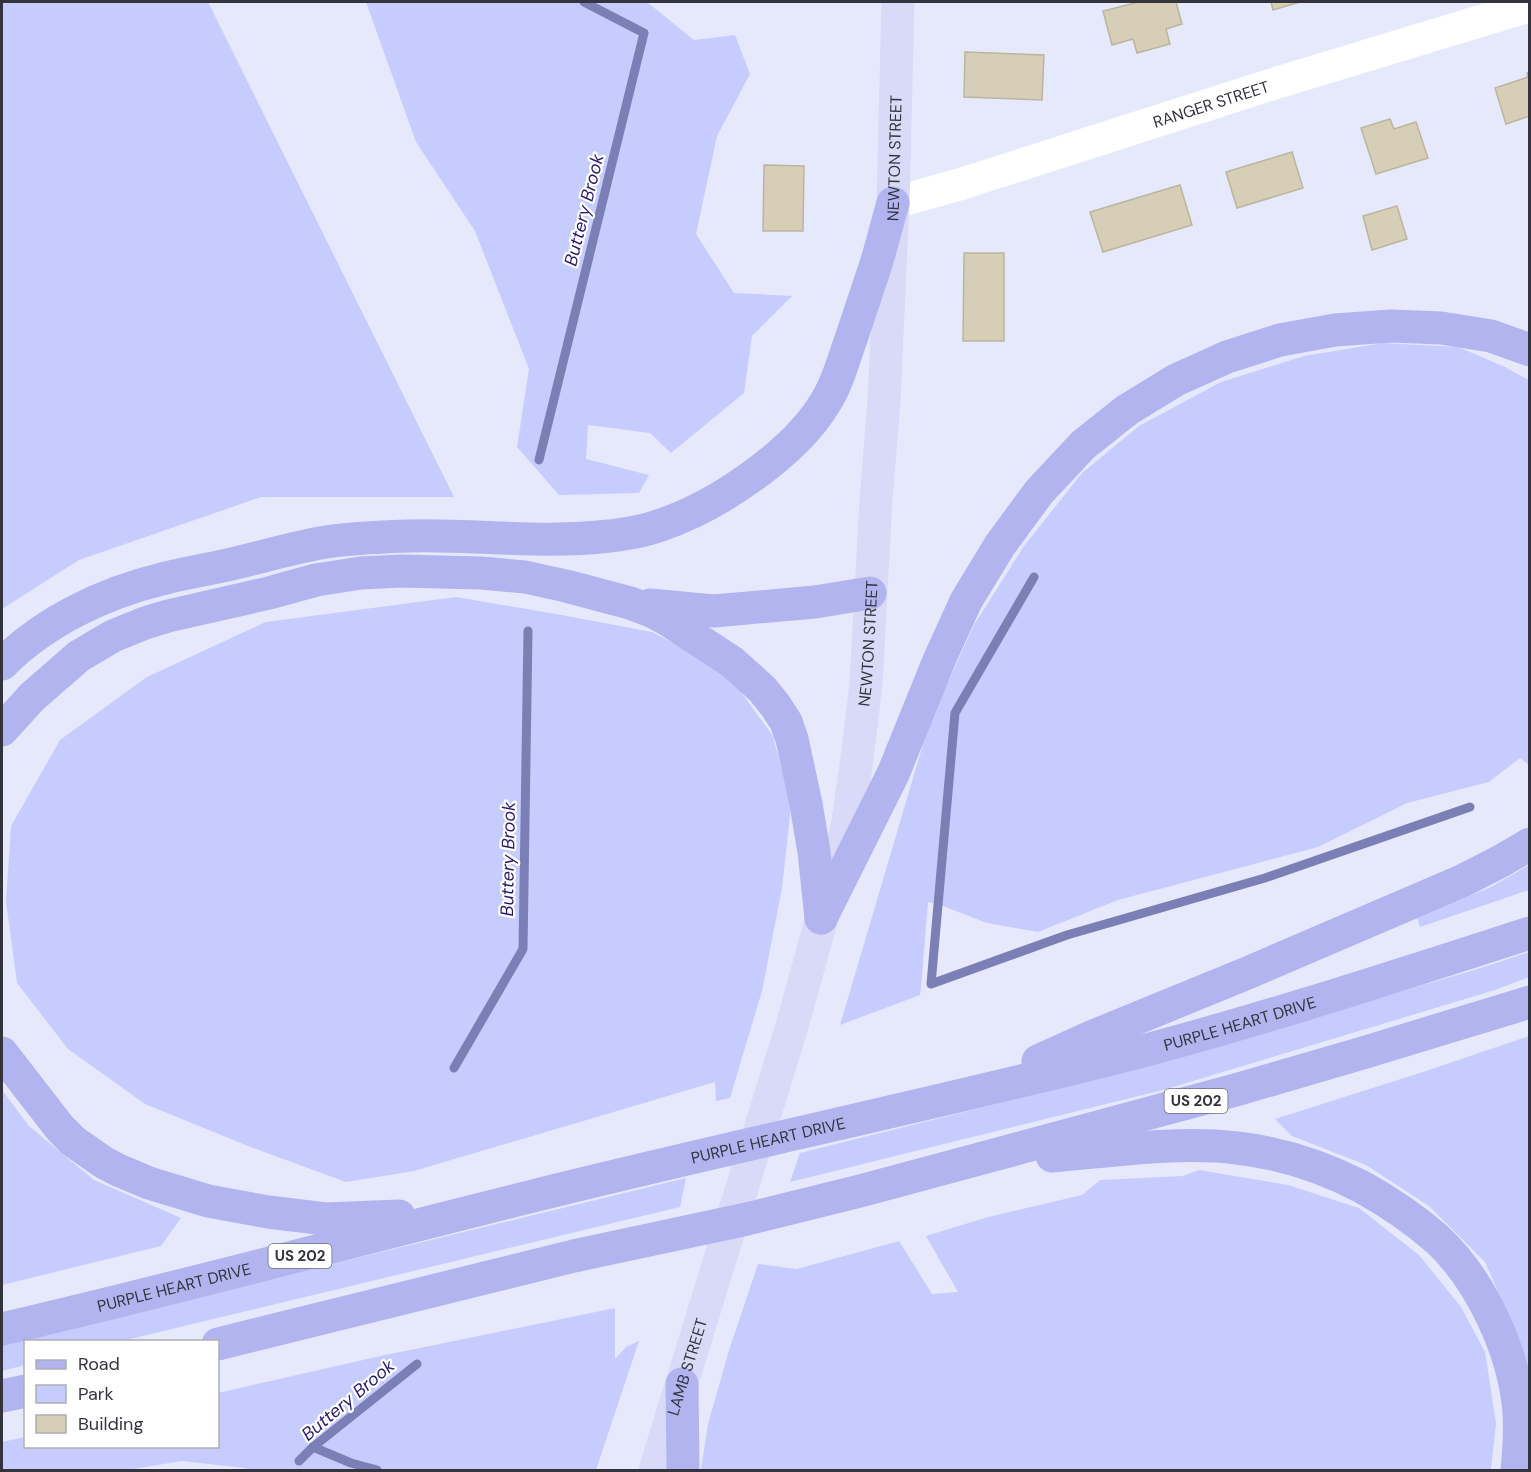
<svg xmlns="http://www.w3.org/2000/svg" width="1531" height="1472" font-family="'DM Sans',sans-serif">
<rect width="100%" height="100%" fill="#e6e9fc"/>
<!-- green -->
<g fill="#c6ccfe">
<polygon points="2,2 208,2 454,497 261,497 79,560 2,609"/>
<polygon points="366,2 647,2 694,40 735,35 750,74 717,136 696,234 734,293 792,296 752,336 744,393 671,453 650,433 588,425 586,459 649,475 639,493 559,495 517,447 529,369 475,231 416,142"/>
<polygon points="1383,343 1458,347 1503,366 1529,380 1529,765 1520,758 1489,782 1407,803 1318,847 1118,900 1038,932 987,923 943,906 928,902 922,976 920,995 840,1025 929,724 974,625 1024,546 1082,473 1139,426 1221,382 1304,356"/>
<polygon points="456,597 556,614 652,632 725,670 773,736 791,806 782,888 762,991 730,1098 716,1101 715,1082 414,1171 346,1182 248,1146 145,1104 68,1049 17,983 6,901 11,826 60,740 147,677 266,622"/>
<polygon points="1529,865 1529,890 1420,927 1417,918 1491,887"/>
<polygon points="1529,952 1529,977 1495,990 1163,1090 790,1182 800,1153 1152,1065 1484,967"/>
<polygon points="1529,1036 1529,1381 1512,1324 1485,1262 1429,1206 1366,1165 1292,1136 1275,1119 1426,1071"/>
<polygon points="2,1090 29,1126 94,1180 181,1218 161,1246 2,1285"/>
<polygon points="1199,1170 1288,1185 1359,1208 1419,1255 1461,1307 1485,1352 1496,1423 1491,1470 701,1470 708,1424 729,1350 758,1264 797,1269 899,1241 932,1294 958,1292 926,1236 988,1217 1082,1195 1100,1180 1183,1176"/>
<polygon points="686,1178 680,1207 122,1341 26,1342 25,1365 2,1371 2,1344"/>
<polygon points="615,1308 615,1359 626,1347 639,1341 596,1470 251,1470 244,1468 182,1461 127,1470 2,1470 2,1442 25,1437 26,1446 218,1446 218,1393 376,1357"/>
</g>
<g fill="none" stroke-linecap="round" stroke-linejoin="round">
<!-- stream -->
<g stroke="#7a7fb6" stroke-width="9">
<polyline points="539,460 644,33 584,2"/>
<polyline points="1034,577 955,713 931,984 1067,935 1265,878 1470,807"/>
<polyline points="454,1068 523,949 528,631"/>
<polyline points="313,1447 351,1463 377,1470"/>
<polyline points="299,1461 313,1447 417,1364"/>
</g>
</g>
<!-- building -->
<g fill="#d6ceb7" stroke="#bcb59e" stroke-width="1.5">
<polygon points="1139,2 1176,2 1182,24 1166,29 1170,44 1137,53 1133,39 1112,45 1103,11"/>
<polygon points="1271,2 1300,2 1273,10"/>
<polygon points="965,52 1044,55 1042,100 964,97"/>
<polygon points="1530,72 1530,116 1506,124 1495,88 1528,77 1527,73"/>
<polygon points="1390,119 1394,129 1416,122 1428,158 1376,174 1361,128"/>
<polygon points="1292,152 1303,188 1237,208 1226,172"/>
<polygon points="764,165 804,166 803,231 763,231"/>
<polygon points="1180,185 1192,225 1103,252 1090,212"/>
<polygon points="1397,206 1407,239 1372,250 1363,216"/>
<polygon points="964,253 1004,253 1004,341 963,341"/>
</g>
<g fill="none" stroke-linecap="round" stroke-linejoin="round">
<!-- street -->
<path stroke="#fff" stroke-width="32" id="s1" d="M 893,203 L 961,184 L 1276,83 L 1530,6"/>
<!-- secondary -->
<path stroke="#d8daf7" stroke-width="33" id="s2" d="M 655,1470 L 792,1026 L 847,827 L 856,766 L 866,684 L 876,500 L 884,401 L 893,203 L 898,2"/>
<!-- primary -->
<g stroke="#b1b4ef" stroke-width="33">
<polyline points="650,605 714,611 815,602 870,593"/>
<path d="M 2,664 C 45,621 104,593 162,579 C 184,573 206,570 227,565 C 258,558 288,549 320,543 C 349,538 379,537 408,536 C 475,534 542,544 609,536 C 625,534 642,532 658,526 C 691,515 722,498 751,477 C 779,457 807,433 825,403 C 838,383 844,358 852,336 C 859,315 866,294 873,273 C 881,250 886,226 893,203"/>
<polyline points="2,730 32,697 79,656 113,636 145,623 168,616 269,593 316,580 361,573 401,571 481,573 525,577 566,586 630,603 651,611 668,620 732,662 762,689 775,705 786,722 792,739 806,804 814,852 821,918"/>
<polyline points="821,918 893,774 940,658 966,601 1000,545 1039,492 1083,445 1127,410 1176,380 1227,357 1280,340 1335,330 1391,326 1441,328 1491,336 1530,350"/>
<polyline points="2,1053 60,1128 73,1141 103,1162 118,1170 149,1183 208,1201 268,1212 326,1219 399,1216"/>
<polyline points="1038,1061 1091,1037 1245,974 1462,881 1501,861 1530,844"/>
<path d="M 1052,1156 C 1113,1151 1176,1141 1237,1148 C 1281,1153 1323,1167 1362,1187 C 1389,1202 1414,1219 1437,1239 C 1481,1280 1514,1351 1519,1412 C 1520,1432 1519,1451 1517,1470"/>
<path id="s3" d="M 2,1329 C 179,1288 355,1240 533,1196 C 733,1146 935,1104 1135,1053 C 1268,1018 1399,975 1530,933"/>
<polyline points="218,1344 574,1256 747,1219 860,1191 1239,1089 1366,1052 1530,1002"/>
<polyline points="682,1384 683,1470"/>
<polyline points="2,1396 26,1391"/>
</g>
</g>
<g text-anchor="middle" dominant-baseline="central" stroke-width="4.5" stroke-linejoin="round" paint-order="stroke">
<!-- shield labels -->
<g fill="#fff" stroke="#707177" stroke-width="1.5">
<rect x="1164.5" y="1089" width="63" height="24" rx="4.5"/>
<rect x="268.5" y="1244" width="63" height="24" rx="4.5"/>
</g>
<g font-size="15" font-weight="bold" fill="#33343d">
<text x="1196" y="1101">US 202</text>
<text x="300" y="1256">US 202</text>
</g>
<!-- street labels -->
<g font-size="16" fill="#33343d" stroke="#fff">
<text stroke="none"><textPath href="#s1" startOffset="333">RANGER STREET</textPath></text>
<text stroke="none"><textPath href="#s2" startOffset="1342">NEWTON STREET</textPath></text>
<text stroke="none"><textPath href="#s2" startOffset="856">NEWTON STREET</textPath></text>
<text stroke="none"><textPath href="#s3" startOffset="1275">PURPLE HEART DRIVE</textPath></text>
<text stroke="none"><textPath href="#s3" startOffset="789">PURPLE HEART DRIVE</textPath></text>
<text stroke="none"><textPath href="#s3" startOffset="177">PURPLE HEART DRIVE</textPath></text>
<text stroke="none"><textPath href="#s2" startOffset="108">LAMB STREET</textPath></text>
</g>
<!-- water labels -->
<g font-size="18" font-style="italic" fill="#251a70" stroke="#fff">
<text transform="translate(584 210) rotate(-76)">Buttery Brook</text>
<text transform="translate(508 859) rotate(-89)">Buttery Brook</text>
<text transform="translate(348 1400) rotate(-40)">Buttery Brook</text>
</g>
</g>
<!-- border -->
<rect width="1531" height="1472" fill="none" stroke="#33343d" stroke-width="6"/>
<!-- legend -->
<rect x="24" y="1340" width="195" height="108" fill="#ffffff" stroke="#adaeb1" stroke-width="1.5"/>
<rect x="36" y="1360" width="30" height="9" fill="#b1b4ef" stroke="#adaeb1" stroke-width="1.5"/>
<text x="78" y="1370" font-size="18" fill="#33343d">Road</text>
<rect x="36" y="1385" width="30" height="18" fill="#c6ccfe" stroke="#adaeb1" stroke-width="1.5"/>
<text x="78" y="1400" font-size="18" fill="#33343d">Park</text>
<rect x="36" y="1415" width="30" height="18" fill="#d6ceb7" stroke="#adaeb1" stroke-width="1.5"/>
<text x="78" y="1430" font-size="18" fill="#33343d">Building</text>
</svg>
